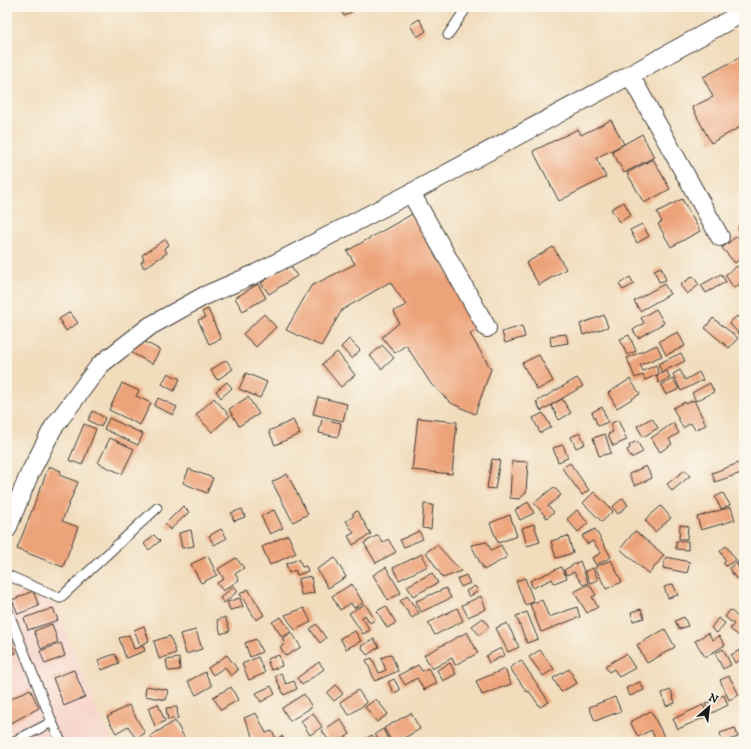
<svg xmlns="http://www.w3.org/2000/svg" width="751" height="749" font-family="'IM FELL DW Pica',serif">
<rect width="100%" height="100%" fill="#fbf7ec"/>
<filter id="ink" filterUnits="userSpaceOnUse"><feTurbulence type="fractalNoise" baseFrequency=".025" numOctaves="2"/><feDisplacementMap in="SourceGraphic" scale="8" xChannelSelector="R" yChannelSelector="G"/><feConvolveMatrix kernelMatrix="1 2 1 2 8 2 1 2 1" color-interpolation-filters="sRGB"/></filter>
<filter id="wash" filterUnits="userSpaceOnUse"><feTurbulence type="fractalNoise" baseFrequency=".012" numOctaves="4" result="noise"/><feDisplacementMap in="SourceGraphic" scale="16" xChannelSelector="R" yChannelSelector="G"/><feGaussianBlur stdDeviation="0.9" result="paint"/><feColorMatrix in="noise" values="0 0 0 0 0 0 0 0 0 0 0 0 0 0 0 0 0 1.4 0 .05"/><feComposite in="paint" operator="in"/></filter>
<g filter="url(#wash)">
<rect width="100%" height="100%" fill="#f1dcbc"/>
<!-- built -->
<polygon fill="#f7d1c8" points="30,586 54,604 98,713 113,742 7,742 7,600"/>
<g id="blocks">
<!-- building -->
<g fill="#eda379">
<polygon points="339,7 360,7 344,16"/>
<polygon points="419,19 426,31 417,37 410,25"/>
<polygon points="741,57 744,58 744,125 711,143 692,107 713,97 703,77"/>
<polygon points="611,120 624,144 596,158 606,177 559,201 533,151 578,129 581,135"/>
<polygon points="642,134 654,157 624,173 612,151"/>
<polygon points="653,159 670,189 644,203 627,173"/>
<polygon points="682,199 700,231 671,247 658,224 662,222 657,212"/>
<polygon points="624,202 631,215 619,222 611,209"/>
<polygon points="414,213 479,328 470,334 491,369 475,414 451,403 431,384 406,345 395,353 382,337 399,323 394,311 406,305 390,282 342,310 321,346 286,330 311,286 355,264 347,251"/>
<polygon points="642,224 649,236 637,243 630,230"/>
<polygon points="744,225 744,236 742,237 738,228"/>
<polygon points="737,236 744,244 744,256 735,263 722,248"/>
<polygon points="166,239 169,245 164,248 167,253 144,268 141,262 144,260 142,255"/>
<polygon points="553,247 566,269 539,285 526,263"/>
<polygon points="290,265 297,276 269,294 261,283"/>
<polygon points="737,266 744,276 744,281 734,288 725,275"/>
<polygon points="661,267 666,280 659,282 654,270"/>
<polygon points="721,274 726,282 706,293 701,285"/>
<polygon points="693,276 699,285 687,294 680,285"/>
<polygon points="630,277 634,284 623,290 619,284"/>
<polygon points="258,284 266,298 243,311 235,298"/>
<polygon points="664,284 670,294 640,311 634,301"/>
<polygon points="208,309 221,339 209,344 198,320 205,318 202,312"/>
<polygon points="656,309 664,323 638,338 633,330 644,323 641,318"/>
<polygon points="70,312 78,323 66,331 59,319"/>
<polygon points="264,314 276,327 256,347 243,334"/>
<polygon points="604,315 608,327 583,335 580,324"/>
<polygon points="737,316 744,324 744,331 740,335 729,323"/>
<polygon points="713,318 738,338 729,348 705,328"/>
<polygon points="522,326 525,337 505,343 502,332"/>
<polygon points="678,332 685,346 666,355 659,341"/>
<polygon points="566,334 568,343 551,346 550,336"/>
<polygon points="629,335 636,351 627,355 620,339"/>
<polygon points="140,339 160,350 152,364 132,353"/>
<polygon points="349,339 360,350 352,359 341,347"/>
<polygon points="382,345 394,358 382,369 370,356"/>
<polygon points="657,345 662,356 640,365 643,371 656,365 659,374 645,380 643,375 635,378 627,358"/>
<polygon points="337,352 355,375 341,387 322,364"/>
<polygon points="681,353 685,361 662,372 658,364"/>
<polygon points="539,355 553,381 537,390 522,363"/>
<polygon points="226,360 233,369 217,380 211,370"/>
<polygon points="680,370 685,380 699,372 703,380 681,391 673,374"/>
<polygon points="667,371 670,378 659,383 656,376"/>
<polygon points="168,373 180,379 174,391 162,384"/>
<polygon points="246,373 267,382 260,398 239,389"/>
<polygon points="577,378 583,386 541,411 536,402"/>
<polygon points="630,379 640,394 617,408 608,393"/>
<polygon points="673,379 679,389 666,395 661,385"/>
<polygon points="227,382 232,388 221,398 216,391"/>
<polygon points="122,383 139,391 136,396 151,403 140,425 109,410"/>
<polygon points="710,383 714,392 696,401 692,393"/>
<polygon points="248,397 259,414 239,426 229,409"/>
<polygon points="318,397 347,404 343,421 313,414"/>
<polygon points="158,398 177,407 173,415 154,406"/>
<polygon points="214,398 230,416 212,432 196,415"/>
<polygon points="562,399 571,413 559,420 551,405"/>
<polygon points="694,400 706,425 695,430 691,423 683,428 673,408 685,402 686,404"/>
<polygon points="602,407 608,422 598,426 592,412"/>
<polygon points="93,411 105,418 101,427 88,420"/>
<polygon points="543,413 551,427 540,433 533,418"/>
<polygon points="109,418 143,434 138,445 104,429"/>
<polygon points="418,418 457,422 452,474 412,470"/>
<polygon points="652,418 658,428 643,437 637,426"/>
<polygon points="322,419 341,423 338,437 319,433"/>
<polygon points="293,420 300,434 275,445 269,431"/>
<polygon points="618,420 627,440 613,446 608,434 613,432 610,424"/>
<polygon points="673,423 679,433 669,439 672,444 660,452 651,438"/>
<polygon points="84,424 96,429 82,465 69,460"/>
<polygon points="580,433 585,444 576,448 571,437"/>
<polygon points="605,434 611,453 599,456 593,438"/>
<polygon points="110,438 134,449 122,474 98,463"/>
<polygon points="637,441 643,452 631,458 627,450 630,448 629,445"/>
<polygon points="563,445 568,458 558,462 553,448"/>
<polygon points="492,459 500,460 495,489 487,488"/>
<polygon points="512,461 528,462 526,493 519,499 510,498"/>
<polygon points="744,461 744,472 715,482 712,473"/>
<polygon points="570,463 589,490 582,495 562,468"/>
<polygon points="49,466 61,471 59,475 78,482 62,521 78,527 63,567 17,549"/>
<polygon points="646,466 652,478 635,486 629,474"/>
<polygon points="189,469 213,478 207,493 183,483"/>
<polygon points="685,470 690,476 672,491 667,484"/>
<polygon points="287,474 308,514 293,522 272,482"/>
<polygon points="554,487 561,495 548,506 554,512 547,518 534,503"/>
<polygon points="594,492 613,511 602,522 583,503"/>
<polygon points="723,493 730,505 721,509 715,497"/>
<polygon points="623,498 628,505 618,514 612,507"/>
<polygon points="528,502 534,513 520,520 515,510"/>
<polygon points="424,504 433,505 431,529 422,528"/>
<polygon points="183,506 189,512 170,530 165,524"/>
<polygon points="661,506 671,518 655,532 645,520"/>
<polygon points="731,507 735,520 701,530 697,517"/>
<polygon points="242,509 245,517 234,521 231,513"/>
<polygon points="274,510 283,528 270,534 261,516"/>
<polygon points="577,510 588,523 578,532 567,519"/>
<polygon points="357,511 371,534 353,545 348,536 354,533 346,521 354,516 352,514"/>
<polygon points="510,515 517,536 498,543 490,523"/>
<polygon points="534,524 540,542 527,546 522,528"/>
<polygon points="680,525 688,526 687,539 679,539"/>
<polygon points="221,529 227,538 214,545 209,536"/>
<polygon points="595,529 611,557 596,565 592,558 601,553 593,541 587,544 582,536"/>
<polygon points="191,530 194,546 182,548 179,533"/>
<polygon points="419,531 423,539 404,547 400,540"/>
<polygon points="635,531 664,555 649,574 620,549"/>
<polygon points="154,535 160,541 149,550 144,544"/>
<polygon points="288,535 296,553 270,565 262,547"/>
<polygon points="378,535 383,543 388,539 396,552 376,563 364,543"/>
<polygon points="568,536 573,553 556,558 551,541"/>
<polygon points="676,541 688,541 688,550 676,549"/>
<polygon points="487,542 491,550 501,545 507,557 484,570 471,545"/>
<polygon points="437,545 461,571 443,578 426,552"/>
<polygon points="726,546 736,560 726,566 723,563 726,561 720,551"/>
<polygon points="422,554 428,566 399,580 393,568"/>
<polygon points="208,556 217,575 201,583 191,564"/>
<polygon points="666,557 690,562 687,573 663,568"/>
<polygon points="744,557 744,570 743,571 737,562"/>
<polygon points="236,558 244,568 235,574 239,580 223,591 217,583 224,579 218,569"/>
<polygon points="335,558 346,577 328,588 317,569"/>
<polygon points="299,559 302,567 306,566 308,571 297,575 295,570 289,573 286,564"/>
<polygon points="611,560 622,582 606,589 595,567"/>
<polygon points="580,561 588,583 583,585 574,572 566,575 564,570"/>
<polygon points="736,563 743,575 736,579 729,568"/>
<polygon points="386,567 401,593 388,600 373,575"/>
<polygon points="561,567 567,578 554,583 552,579 533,588 530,581"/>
<polygon points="593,568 598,580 590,583 585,571"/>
<polygon points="432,573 438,583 413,596 407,586"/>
<polygon points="466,575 470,583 461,587 457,579"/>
<polygon points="311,576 314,593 301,595 298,579"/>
<polygon points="525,578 534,602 525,605 516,581"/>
<polygon points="352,584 363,603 354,608 351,603 340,610 332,596"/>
<polygon points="589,584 596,595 592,597 598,607 587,613 574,592"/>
<polygon points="673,584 678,595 668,598 664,587"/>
<polygon points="234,586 238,591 224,603 220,598"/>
<polygon points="475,586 478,591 469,597 466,591"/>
<polygon points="446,588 451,598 421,612 416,601"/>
<polygon points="248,589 264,615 256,620 240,594"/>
<polygon points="33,591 39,606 18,614 12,600"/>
<polygon points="407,596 419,613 412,618 400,601"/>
<polygon points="481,596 486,609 468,617 462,605"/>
<polygon points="240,598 243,607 230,610 227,602"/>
<polygon points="542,600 549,617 577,607 580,617 541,632 530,604"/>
<polygon points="365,604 375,620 370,623 365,615 362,617 370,630 363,634 349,613"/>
<polygon points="386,606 396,623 387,628 377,611"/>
<polygon points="53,608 58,620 28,630 24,618"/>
<polygon points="304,608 311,622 295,630 285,615"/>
<polygon points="457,608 463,621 435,635 428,623"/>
<polygon points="641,609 644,618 633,621 631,612"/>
<polygon points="730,610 744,622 744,640 730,629 734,624 725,617"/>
<polygon points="527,612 538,639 527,643 516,616"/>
<polygon points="225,617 230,631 221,634 217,620"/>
<polygon points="281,617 291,632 282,637 272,622"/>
<polygon points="684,617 688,626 679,629 675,621"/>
<polygon points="483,618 489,627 479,635 472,626"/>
<polygon points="718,618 725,623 717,633 711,628"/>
<polygon points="507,623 519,647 508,652 496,628"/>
<polygon points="52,624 58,642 41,649 34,631"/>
<polygon points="316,624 326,638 320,643 310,629"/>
<polygon points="144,626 149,641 140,645 134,630"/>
<polygon points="665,629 675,647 647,663 637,645"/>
<polygon points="196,630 202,649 186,654 180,634"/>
<polygon points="355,631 361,641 346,649 340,638"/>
<polygon points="467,632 478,653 455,665 452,658 432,669 424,655"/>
<polygon points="292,633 301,647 286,656 280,647 285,644 282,639"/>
<polygon points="708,633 713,640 719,636 725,645 705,657 695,641"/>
<polygon points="9,634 13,643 7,647 7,635"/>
<polygon points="129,635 134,649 143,646 145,651 126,658 119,638"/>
<polygon points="170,636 176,653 159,659 154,641"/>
<polygon points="256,639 262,652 250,657 245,643"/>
<polygon points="374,639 379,647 367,655 361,646"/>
<polygon points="61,643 65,656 45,664 40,651"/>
<polygon points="12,645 16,653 7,658 7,648"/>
<polygon points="501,648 505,655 489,663 486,656"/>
<polygon points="723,649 731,665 723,669 715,653"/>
<polygon points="540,650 554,669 543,676 529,657"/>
<polygon points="740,650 744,658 735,663 731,655"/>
<polygon points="115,654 119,663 102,670 98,660"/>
<polygon points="391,654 398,671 375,681 366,660 372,658 379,673 386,670 381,658"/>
<polygon points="626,654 635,668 619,677 614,669 609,672 605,666"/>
<polygon points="227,655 238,670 231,676 225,667 213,675 208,668"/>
<polygon points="279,655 282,666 271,670 267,659"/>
<polygon points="258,657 265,673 249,680 242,664"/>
<polygon points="179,658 180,670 168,671 166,660"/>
<polygon points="521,660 549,702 540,707 529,691 527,692 510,668"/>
<polygon points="319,662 324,669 302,685 297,678"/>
<polygon points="450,663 456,674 443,681 437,670"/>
<polygon points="418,665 422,671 428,668 437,683 424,690 417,678 405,685 399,675"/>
<polygon points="505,669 511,684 482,695 476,681"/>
<polygon points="569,669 577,683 561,692 553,678"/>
<polygon points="74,670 85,697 64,706 53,678"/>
<polygon points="205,672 212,686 196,695 188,681"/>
<polygon points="281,673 286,684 294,681 297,689 284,695 275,676"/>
<polygon points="729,676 739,695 729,700 720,680"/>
<polygon points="394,679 400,690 394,693 388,682"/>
<polygon points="640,682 644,690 630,696 626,688"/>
<polygon points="336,685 343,694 334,701 327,693"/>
<polygon points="146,686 168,690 166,700 145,696"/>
<polygon points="271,686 275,694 261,702 256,693"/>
<polygon points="231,687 238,700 221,710 213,697"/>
<polygon points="30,689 39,708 7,725 7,701"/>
<polygon points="358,690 367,703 349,715 340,702"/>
<polygon points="671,690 675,703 666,706 662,693"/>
<polygon points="304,694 312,707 290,721 282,708"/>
<polygon points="724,695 728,705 710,714 705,704"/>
<polygon points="615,697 621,711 595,721 589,707"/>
<polygon points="376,699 388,714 377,722 365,707"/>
<polygon points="158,704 165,721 155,726 148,708"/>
<polygon points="129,705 145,733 136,739 128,726 116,733 107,717"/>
<polygon points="703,705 708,716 678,729 673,719"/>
<polygon points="177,707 178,718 168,720 166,708"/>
<polygon points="651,711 666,740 663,742 657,742 651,730 638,737 630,722"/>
<polygon points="256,713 266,733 272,731 276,739 282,736 285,742 256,742 244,718"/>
<polygon points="313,713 322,727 310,735 301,721"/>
<polygon points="411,713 420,729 397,742 392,742 384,728"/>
<polygon points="340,719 350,734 338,742 330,742 322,731"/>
<polygon points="175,721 187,742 153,742 150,736"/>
<polygon points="735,728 738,737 723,742 720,733"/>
<polygon points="383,729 390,742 380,742 375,734"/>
<polygon points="372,735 377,742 360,742"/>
</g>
</g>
</g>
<g filter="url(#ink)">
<use href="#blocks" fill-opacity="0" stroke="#3c3934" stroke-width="1"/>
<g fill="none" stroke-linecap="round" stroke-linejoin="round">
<!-- lane casing -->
<g stroke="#3c3934" stroke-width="11">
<g id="lane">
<polyline points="448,35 467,7"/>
<polyline points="7,575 60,598 157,508"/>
<polyline points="7,609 52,722 61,742"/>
<polyline points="13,742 52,722"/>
</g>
</g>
<!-- street casing -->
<g stroke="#3c3934" stroke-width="20">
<g id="street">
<polyline points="630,75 720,237"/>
<polyline points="411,193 487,328"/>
<polyline points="7,529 29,475 53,428 100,365 150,326 204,296 255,274 411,193 630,75 744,12"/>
</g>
</g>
<!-- lane -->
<use href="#lane" stroke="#fff" stroke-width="9"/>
<!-- street -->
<use href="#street" stroke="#fff" stroke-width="18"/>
</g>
</g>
<!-- margin -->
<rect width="751" height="749" fill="none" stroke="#fbf7ec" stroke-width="24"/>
<!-- north arrow -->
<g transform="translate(709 707) rotate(28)" stroke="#fbf7ec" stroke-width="3" paint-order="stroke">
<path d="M0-3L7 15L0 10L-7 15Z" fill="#1c1c1c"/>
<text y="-6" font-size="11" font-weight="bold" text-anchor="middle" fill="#1c1c1c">N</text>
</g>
</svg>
